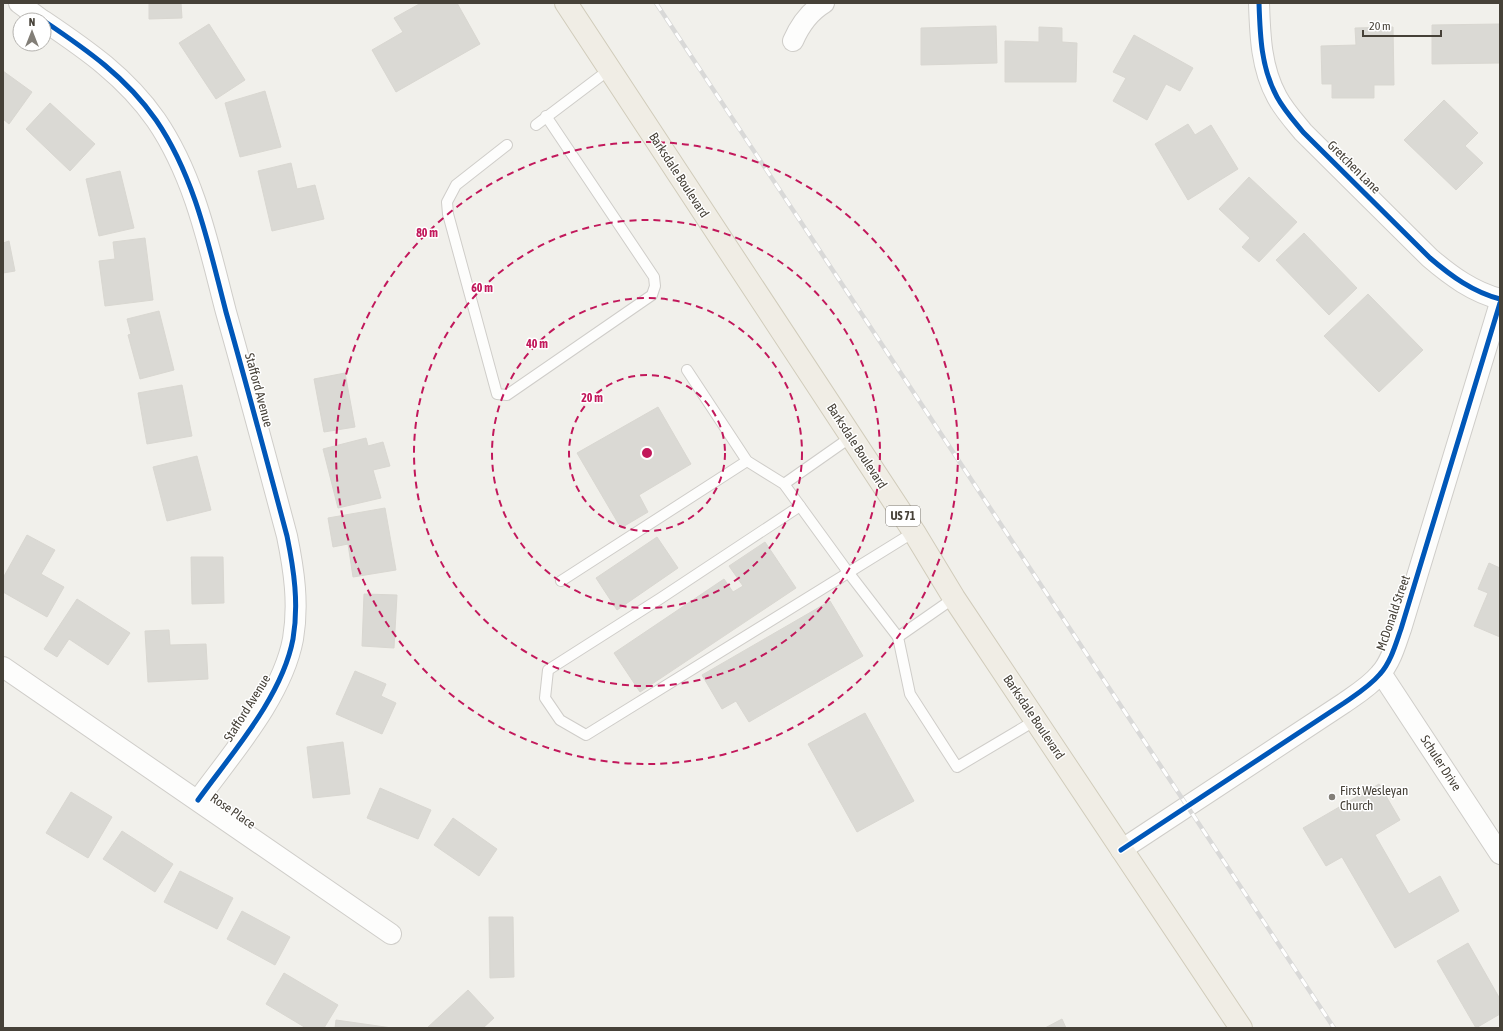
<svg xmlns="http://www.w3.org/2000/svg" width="1503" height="1031" font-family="'Asap Condensed',sans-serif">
<rect width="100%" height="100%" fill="#f1f0eb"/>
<!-- building -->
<g fill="#dad9d4" stroke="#d9d7d1">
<polygon points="149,3 181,3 182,18 149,19"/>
<polygon points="421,3 457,3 480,44 396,92 372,50 403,32 394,18"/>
<polygon points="209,24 245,80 216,99 179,43"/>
<polygon points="1500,24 1500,63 1432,64 1432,25"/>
<polygon points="996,26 997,63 921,65 921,28"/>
<polygon points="1039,27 1062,28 1062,42 1077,43 1076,82 1005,82 1005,41 1039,42"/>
<polygon points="1393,27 1394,85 1374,85 1374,98 1332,98 1332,84 1322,84 1321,46 1356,45 1355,28"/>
<polygon points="1134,35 1193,68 1180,91 1166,84 1147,120 1113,101 1126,78 1113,72"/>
<polygon points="3,71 32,92 9,124 3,119"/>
<polygon points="265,91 281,147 240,157 225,103"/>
<polygon points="1444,100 1478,133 1465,146 1483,163 1456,190 1404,140"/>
<polygon points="50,103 95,144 70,171 26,129"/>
<polygon points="1188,124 1195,135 1211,125 1238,169 1188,200 1155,144"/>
<polygon points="291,163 297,189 315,185 324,219 272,231 258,171"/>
<polygon points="120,171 134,228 99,236 86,179"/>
<polygon points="1249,177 1297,222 1259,262 1242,247 1250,238 1219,209"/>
<polygon points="1304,233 1357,288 1329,315 1276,260"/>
<polygon points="145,238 153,300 105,306 99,261 115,259 113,242"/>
<polygon points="9,241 15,271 3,273 3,243"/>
<polygon points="1368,294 1423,350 1379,392 1324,336"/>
<polygon points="159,311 174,370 140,379 128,335 131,334 127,319"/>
<polygon points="345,373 355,427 324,432 314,379"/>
<polygon points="182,385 192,436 147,444 138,393"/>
<polygon points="658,407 691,464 639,495 648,512 621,528 577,453"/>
<polygon points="366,438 368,446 383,442 390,466 373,470 381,498 338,508 323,449"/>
<polygon points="197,456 211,510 167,521 153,467"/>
<polygon points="385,508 396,570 353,577 348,544 333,547 328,518"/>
<polygon points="27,535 55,550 41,574 64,587 47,617 3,592 3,578"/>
<polygon points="657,537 678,568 617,610 596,578"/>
<polygon points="765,542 796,588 640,692 614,653 724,579 733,592 743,586 729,566"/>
<polygon points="191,557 223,557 224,603 192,604"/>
<polygon points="1489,563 1500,568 1500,637 1474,626 1488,593 1478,589"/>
<polygon points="364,594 397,595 394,648 362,646"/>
<polygon points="77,599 130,633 108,665 69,639 57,657 44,649"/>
<polygon points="830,601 863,656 749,722 736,701 722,709 702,675"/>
<polygon points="169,630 170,645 206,644 208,679 148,682 145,631"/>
<polygon points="355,671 386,684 381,696 396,703 382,734 336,714"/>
<polygon points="865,713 914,801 857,832 808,744"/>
<polygon points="343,742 350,794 313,798 307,747"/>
<polygon points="1379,784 1400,820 1375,835 1409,894 1440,876 1459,911 1395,948 1342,857 1326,866 1303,828"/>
<polygon points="380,788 431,810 418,839 367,818"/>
<polygon points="71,792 112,817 88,858 46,833"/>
<polygon points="453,818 497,849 479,876 434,845"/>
<polygon points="122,831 173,864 155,892 103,859"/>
<polygon points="180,871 233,898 217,929 164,902"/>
<polygon points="242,911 290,937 275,965 227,939"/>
<polygon points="489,917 513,917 514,977 490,978"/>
<polygon points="1468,943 1500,999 1500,1014 1476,1028 1437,961"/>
<polygon points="284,973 338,1005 324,1028 306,1028 266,1004"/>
<polygon points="468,990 494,1018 483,1028 427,1028"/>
<polygon points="1062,1019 1066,1028 1045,1028"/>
<polygon points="336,1020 392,1028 335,1028"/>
</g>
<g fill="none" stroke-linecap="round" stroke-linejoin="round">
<!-- service casing -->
<g stroke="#cfcdc9" stroke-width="12">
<g id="service">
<polyline points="536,125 610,69"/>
<polyline points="507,145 456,185 447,202 448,214 497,394 507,395 652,295 655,286 654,277 546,116"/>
<polyline points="687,370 747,461 784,484 848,572 898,637"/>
<polyline points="784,484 851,437"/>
<polyline points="800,506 661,598 548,670 545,698 560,720 586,735 914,532"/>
<polyline points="561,581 747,461"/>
<polyline points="954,598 898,637 910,694 957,767 1036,720"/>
</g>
</g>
<!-- minor casing -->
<g stroke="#cfcdc9" stroke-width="22">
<g id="minor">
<polyline points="19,3 42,20"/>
<path d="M 1259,3 C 1260,35 1261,68 1277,97 C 1284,110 1294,121 1303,132 L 1430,258 C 1451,276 1473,292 1500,299"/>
<path d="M 44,21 C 87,50 126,77 156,120 C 195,177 209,247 226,312 C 247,386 267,461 287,536 C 294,570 299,604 293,639 C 282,697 232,753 198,800"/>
<path d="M 793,41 C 800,25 809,12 824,3"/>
<polyline points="3,667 391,934"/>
<polyline points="1381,673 1500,854"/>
<path d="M 1121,850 L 1344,703 C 1357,694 1370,686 1380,674 C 1391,662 1396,643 1401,629 L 1500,303"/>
</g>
</g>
<!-- primary casing -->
<g stroke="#d1ccbb" stroke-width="24">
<polyline id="primary" points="566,3 914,532 954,598 1241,1028"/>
</g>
<!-- service -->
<use href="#service" stroke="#fdfdfc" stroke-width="10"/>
<!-- minor -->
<use href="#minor" stroke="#fdfdfc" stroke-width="20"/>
<!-- primary -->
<use href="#primary" stroke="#f0ede5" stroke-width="22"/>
<!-- rail casing -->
<g stroke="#d9d9d8" stroke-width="4.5">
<polyline id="rail" points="656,3 1334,1028"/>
</g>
<!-- rail -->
<use href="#rail" stroke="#fff" stroke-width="3" stroke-dasharray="9" stroke-linecap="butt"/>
<!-- cycleway casing -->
<g stroke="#fff" stroke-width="8">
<g id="cycleway">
<path d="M 1259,3 C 1260,35 1261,68 1277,97 C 1284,110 1294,121 1303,132 L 1430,258 C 1451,276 1473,292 1500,299"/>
<path d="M 44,21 C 87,50 126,77 156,120 C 195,177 209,247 226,312 C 247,386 267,461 287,536 C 294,570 299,604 293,639 C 282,697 232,753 198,800"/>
<path d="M 1121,850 L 1344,703 C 1357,694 1370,686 1380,674 C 1391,662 1396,643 1401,629 L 1500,303"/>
</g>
</g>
<!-- cycleway -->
<use href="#cycleway" stroke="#0057b8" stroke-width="5"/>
</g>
<!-- distance rings -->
<g fill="none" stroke="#c2185b" stroke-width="2" stroke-dasharray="7 5">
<circle cx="647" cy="453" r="78"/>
<circle cx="647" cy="453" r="155"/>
<circle cx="647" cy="453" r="233"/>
<circle cx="647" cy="453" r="311"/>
</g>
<!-- markers -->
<circle fill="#827e77" stroke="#fff" stroke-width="1.5" cx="1332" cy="797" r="4"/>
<g text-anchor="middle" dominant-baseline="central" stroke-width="3" stroke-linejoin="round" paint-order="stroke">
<!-- shield labels -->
<rect fill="#fff" stroke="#7e7a74" stroke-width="1" x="886" y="506" width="34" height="20" rx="3"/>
<g font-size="12" font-weight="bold" fill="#464138">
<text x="903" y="516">US 71</text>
</g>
<!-- street labels -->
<g font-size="13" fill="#464138" stroke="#fff">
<text transform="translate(1354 167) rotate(45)">Gretchen Lane</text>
<text transform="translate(679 175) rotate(57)">Barksdale Boulevard</text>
<text transform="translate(259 390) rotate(75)">Stafford Avenue</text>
<text transform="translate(857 446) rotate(57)">Barksdale Boulevard</text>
<text transform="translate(1393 613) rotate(-71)">McDonald Street</text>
<text transform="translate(247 708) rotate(-58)">Stafford Avenue</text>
<text transform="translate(1034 717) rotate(56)">Barksdale Boulevard</text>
<text transform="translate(1441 763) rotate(57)">Schuler Drive</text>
<text transform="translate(233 811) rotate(35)">Rose Place</text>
</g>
<!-- poi labels -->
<g font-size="13" fill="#464138" stroke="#fff" text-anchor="start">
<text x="1340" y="790">First Wesleyan<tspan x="1340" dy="15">Church</tspan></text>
</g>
</g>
<circle cx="647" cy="453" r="6" fill="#c2185b" stroke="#fff" stroke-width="2"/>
<g font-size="12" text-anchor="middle" font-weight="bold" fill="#c2185b" stroke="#fff" stroke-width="3" stroke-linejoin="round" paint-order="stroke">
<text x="427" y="237">80 m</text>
<text x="482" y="292">60 m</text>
<text x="537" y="348">40 m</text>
<text x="592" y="402">20 m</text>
</g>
<!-- border -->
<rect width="1503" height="1031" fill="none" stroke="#464138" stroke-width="8"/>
<!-- north arrow -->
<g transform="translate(32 32)"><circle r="19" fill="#ffffff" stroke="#b5b3af"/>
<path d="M0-3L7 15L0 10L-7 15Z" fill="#827e77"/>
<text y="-6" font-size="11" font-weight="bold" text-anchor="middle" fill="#464138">N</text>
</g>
<!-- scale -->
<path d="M1363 30v6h78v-6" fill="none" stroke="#464138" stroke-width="2"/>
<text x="1369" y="30" font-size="12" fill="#464138" stroke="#ffffff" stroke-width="3" paint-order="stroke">20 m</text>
</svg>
